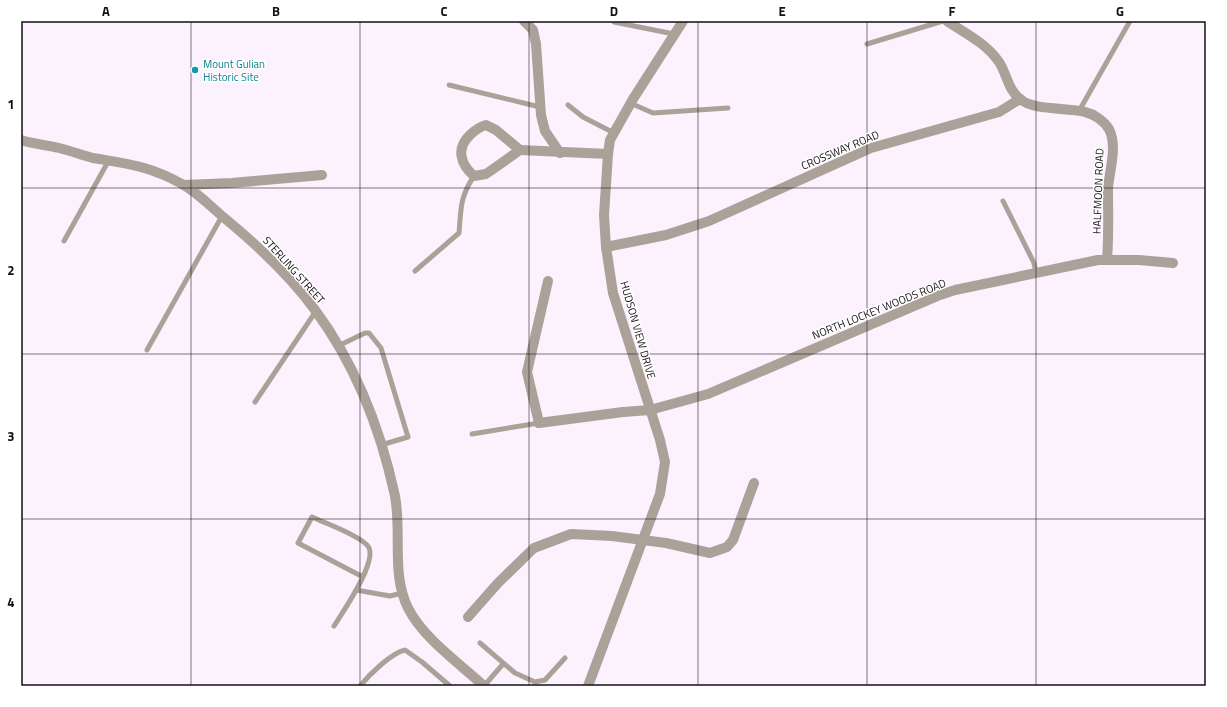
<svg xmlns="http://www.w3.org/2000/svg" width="1227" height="707" font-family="'Titillium Web',sans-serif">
<rect width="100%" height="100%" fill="#fbf2fd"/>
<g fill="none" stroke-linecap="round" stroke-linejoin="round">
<!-- service -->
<g stroke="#aca198" stroke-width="5">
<polyline points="614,22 674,34"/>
<polyline points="867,44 943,21"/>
<polyline points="449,85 540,107"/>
<polyline points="630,103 653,113 728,108"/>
<polyline points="568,105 583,117 614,133"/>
<polyline points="1079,111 1130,21"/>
<polyline points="1003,201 1034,263 1036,273"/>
<polyline points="64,241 109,160"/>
<path d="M 415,271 L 459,233 C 461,208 460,197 474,176"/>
<polyline points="338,346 365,333 369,333 381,348 408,437 381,445"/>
<polyline points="147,350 222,216"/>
<polyline points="255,402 316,311"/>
<polyline points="472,434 539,423"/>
<polyline points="356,590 390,596 402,593"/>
<path d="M 334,626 C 342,613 381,558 367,545 C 356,534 327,524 312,517 L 298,543 L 363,577"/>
<polyline points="480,643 515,673 535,682 545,680 565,658"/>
<path d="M 360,686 C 369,675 391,653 405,650 L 422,662 L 450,686"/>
<polyline points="484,686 503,664"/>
</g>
<!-- minor -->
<g stroke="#aca198" stroke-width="10">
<polyline points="524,21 533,30 536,44 541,115 545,131 560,153"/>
<path d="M 947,21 C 965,33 986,43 999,62 C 1007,74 1008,90 1020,99 C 1034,111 1067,107 1085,112 C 1094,114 1104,121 1109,129 C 1118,147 1109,171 1108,189 C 1108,213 1109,236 1107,259"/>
<path d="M 486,125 L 496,130 L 520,150 L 486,174 L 474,176 C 460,164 456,148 470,135 C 475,130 479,127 486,125 Z"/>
<path d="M 21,140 C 33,144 47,145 59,148 C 71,151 82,155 93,158 C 128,164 150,166 182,184 C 197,192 209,205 222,216 C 256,244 289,274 315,310 C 355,364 381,431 395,496 C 402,533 391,574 408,608 C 423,638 459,663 484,686"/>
<polyline points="520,150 608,154"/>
<polyline points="184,185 232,183 322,175"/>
<polyline points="606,247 666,235 709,221 871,148 999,112 1020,99"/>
<polyline points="548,281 527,372 539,423 623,412 650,410 708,394 940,295 955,290 1098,260 1139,260 1173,263"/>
<polyline points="468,617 498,583 534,548 571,534 612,536 666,543 710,553 727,547 733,540 754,483"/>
<polyline points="588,686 660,494 665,462 660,440 613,293 606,247 604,215 608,154 610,140 633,99 683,21"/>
</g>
</g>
<!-- grid -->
<path fill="none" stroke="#160f17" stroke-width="1" stroke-opacity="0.55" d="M 191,21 L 191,686M 360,21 L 360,686M 529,21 L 529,686M 698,21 L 698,686M 867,21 L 867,686M 1036,21 L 1036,686M 21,188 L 1206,188M 21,354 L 1206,354M 21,519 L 1206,519"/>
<!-- markers -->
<circle fill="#0f9aa8" stroke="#fff" stroke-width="1.5" cx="195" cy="70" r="4"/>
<g text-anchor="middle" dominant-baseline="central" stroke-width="3" stroke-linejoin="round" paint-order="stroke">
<!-- culture labels -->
<g font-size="11" fill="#0d838f" stroke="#fff" text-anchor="start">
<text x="203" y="64">Mount Gulian<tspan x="203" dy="13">Historic Site</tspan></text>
</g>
<!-- street labels -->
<g font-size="11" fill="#160f17" stroke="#fff">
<text transform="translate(840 150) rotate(-23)">CROSSWAY ROAD</text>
<text transform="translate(1098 191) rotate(-88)">HALFMOON ROAD</text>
<text transform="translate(294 270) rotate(48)">STERLING STREET</text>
<text transform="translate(879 309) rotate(-22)">NORTH LOCKEY WOODS ROAD</text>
<text transform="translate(638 330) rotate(74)">HUDSON VIEW DRIVE</text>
</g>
</g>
<!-- border -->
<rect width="1227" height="707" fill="none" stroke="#ffffff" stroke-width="44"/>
<rect x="22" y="22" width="1183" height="663" fill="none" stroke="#160f17" stroke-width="1.5"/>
<g font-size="13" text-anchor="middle" font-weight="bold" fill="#160f17">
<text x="106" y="16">A</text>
<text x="276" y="16">B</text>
<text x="444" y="16">C</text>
<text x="614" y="16">D</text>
<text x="782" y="16">E</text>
<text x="952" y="16">F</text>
<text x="1120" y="16">G</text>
<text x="11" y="109">1</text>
<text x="11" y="275">2</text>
<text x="11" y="441">3</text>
<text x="11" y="607">4</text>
</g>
</svg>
